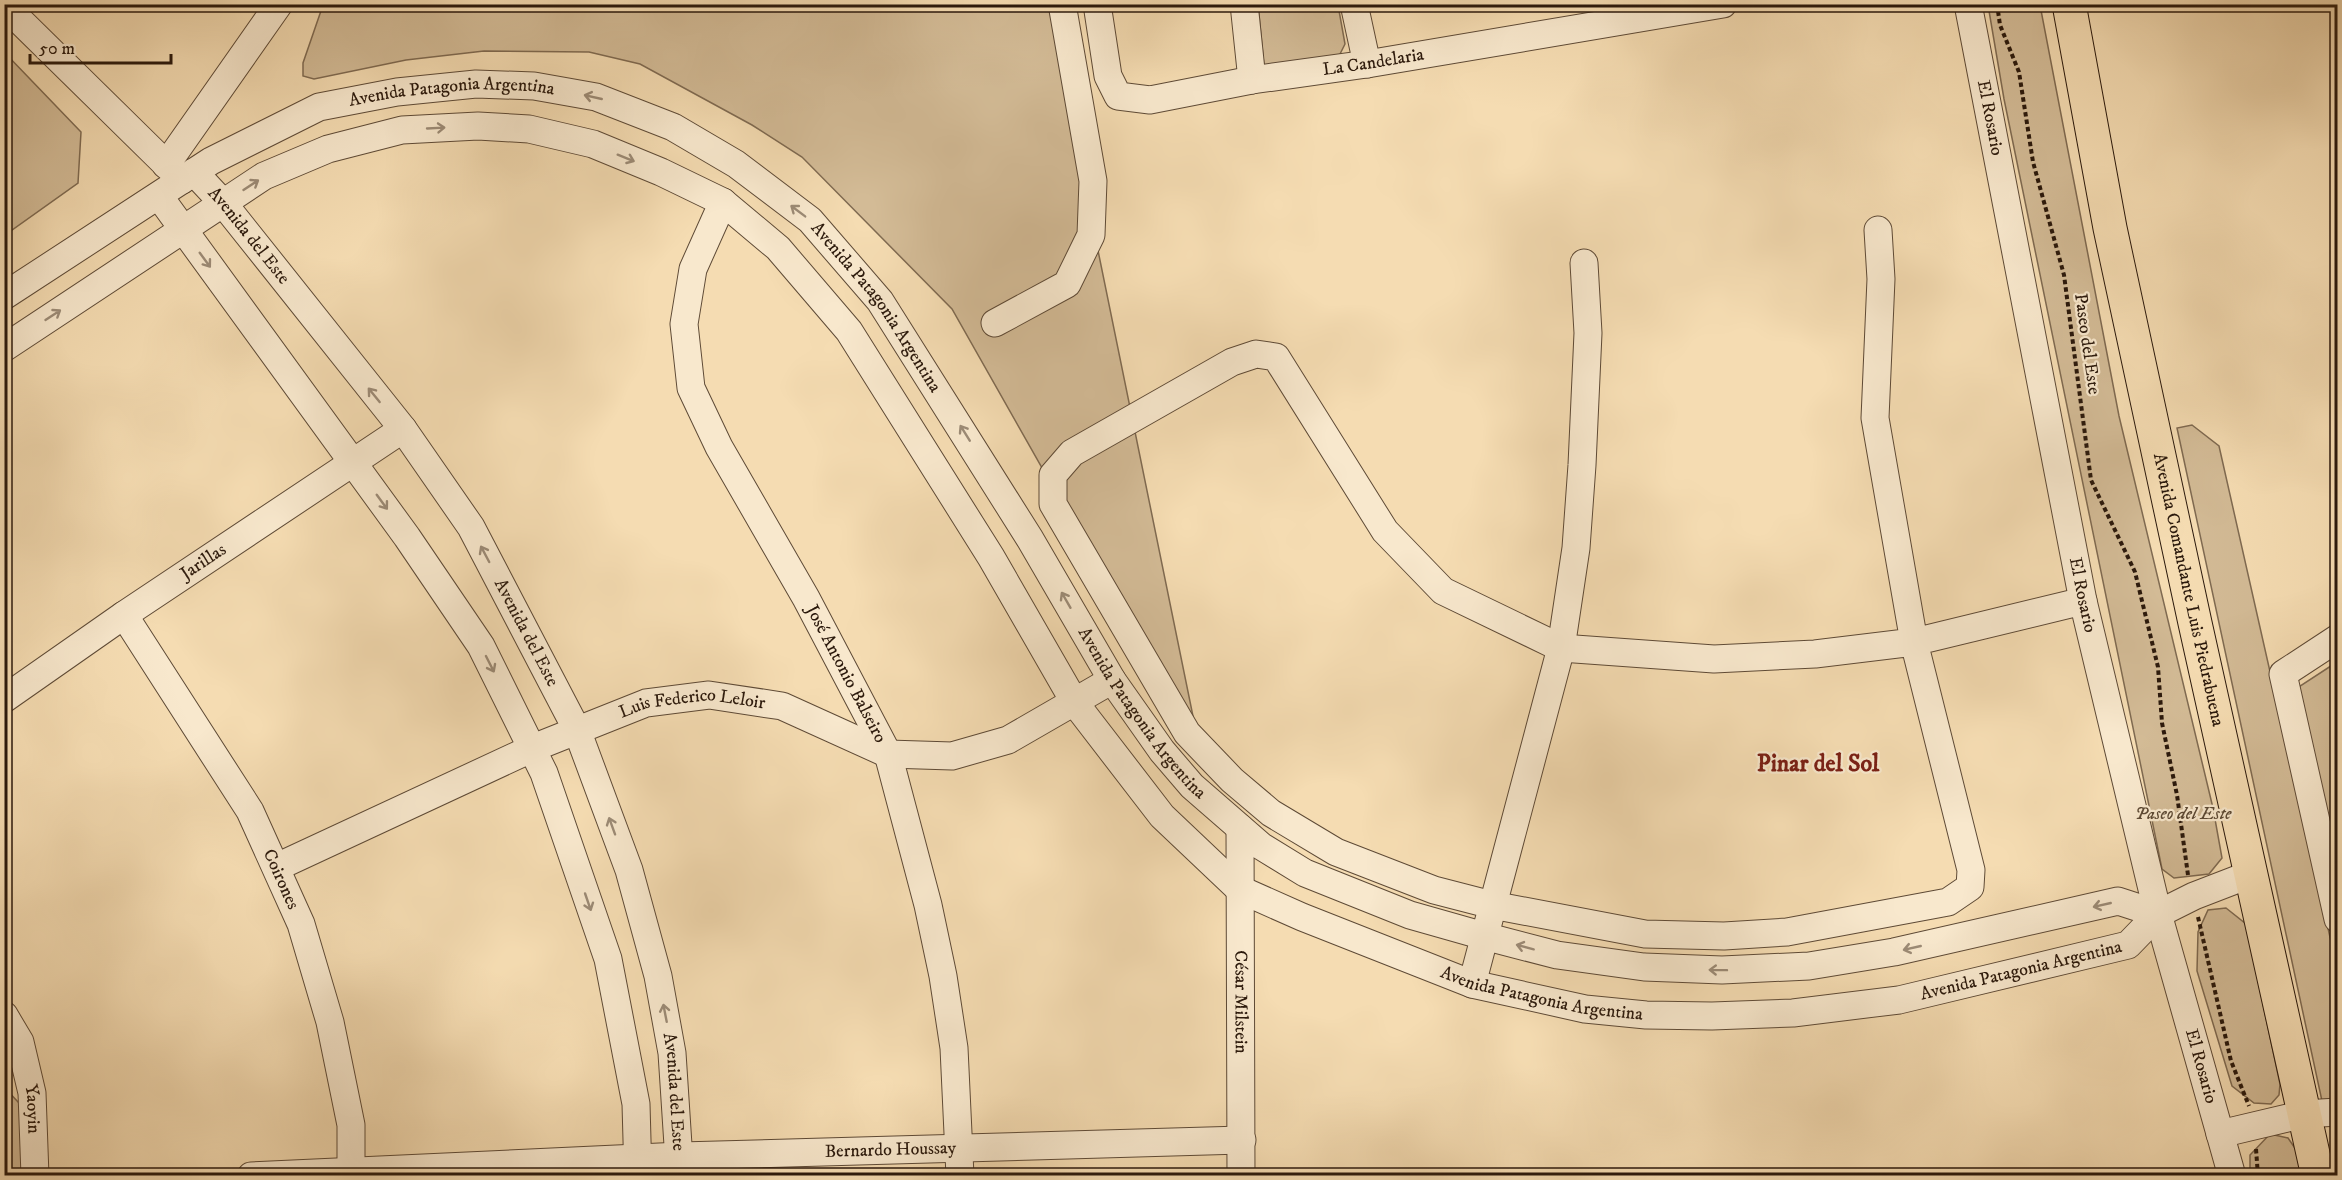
<svg xmlns="http://www.w3.org/2000/svg" width="2342" height="1180" font-family="'IM FELL DW Pica',serif">
<rect width="100%" height="100%" fill="#f5dcb2"/>
<filter id="stains"><feTurbulence type="fractalNoise" baseFrequency=".00333" numOctaves="4"/><feColorMatrix values="0 0 0 0 .2 0 0 0 0 .09 0 0 0 0 .02 0 0 0 .5 -.17"/></filter>
<radialGradient id="worn" r=".72"><stop offset=".6" stop-color="#630" stop-opacity="0"/><stop offset="1" stop-color="#630" stop-opacity=".3"/></radialGradient>
<!-- green -->
<g fill="#d3bb96" stroke="#7f6a51" stroke-width="1.5">
<polygon points="1258,4 1338,5 1345,44 1338,58 1264,66"/>
<polygon points="323,5 1053,5 1083,177 1194,721 1186,722 952,309 802,157 752,125 640,64 589,52 484,51 406,60 314,79 303,76 303,63"/>
<polygon points="1988,5 2040,5 2119,416 2213,808 2222,858 2209,874 2174,878 2162,869 2004,99"/>
<polygon points="5,53 81,132 78,183 5,235"/>
<polygon points="2192,425 2219,446 2337,968 2337,1098 2322,1101 2177,428"/>
<polygon points="2337,662 2337,863 2297,688"/>
<polygon points="2226,908 2246,924 2280,1084 2279,1095 2271,1104 2254,1103 2232,1086 2197,971 2198,932 2208,910"/>
<polygon points="4,1087 33,1118 20,1175 5,1175"/>
<polygon points="2270,1134 2288,1138 2299,1154 2304,1176 2250,1176 2250,1155"/>
</g>
<g fill="none" stroke-linecap="round" stroke-linejoin="round">
<!-- minor casing -->
<g stroke="#5e4a36" stroke-width="29">
<g id="minor">
<path id="s1" d="M 1097,4 L 1108,76 L 1118,96 L 1150,100 L 1252,80 L 1367,64 L 1723,4"/>
<polyline points="1244,4 1252,80"/>
<polyline points="1354,4 1367,64"/>
<path id="s2" d="M 1968,4 L 2083,601 L 2158,914 L 2232,1176"/>
<polyline points="4,5 182,180"/>
<polyline points="166,165 279,4"/>
<path id="s3" d="M 194,172 L 223,203 L 403,429 L 471,527 L 577,730 L 629,870 L 658,976 L 672,1053 L 680,1176"/>
<polyline points="159,196 407,537 481,646 544,773 608,959 636,1104 638,1176"/>
<path id="s4" d="M 723,202 L 693,269 L 684,324 L 691,388 L 719,447 L 806,598 L 888,754 L 928,905 L 943,976 L 954,1048 L 960,1176"/>
<polyline points="1878,230 1881,279 1875,418 1914,642 1971,870 1970,887 1948,902 1787,932 1724,936 1645,934 1492,905 1434,890 1336,852 1271,813 1232,780 1187,733 1053,504 1053,475 1072,453 1232,362 1256,354 1276,357 1385,531 1443,591 1561,648 1714,659 1815,654 1914,642 2083,601"/>
<path id="s5" d="M 4,296 L 211,161 L 319,107 L 397,92 L 476,84 L 534,86 L 596,97 L 673,127 L 736,164 L 810,220 L 880,301 L 1030,539 L 1112,680 L 1162,751 L 1192,786 L 1261,846 L 1305,873 L 1410,915 L 1484,936 L 1557,955 L 1644,967 L 1722,970 L 1809,966 L 1894,952 L 2118,901 L 2158,914"/>
<polyline points="995,323 1067,284 1091,235 1093,181 1062,4"/>
<path id="s6" d="M 4,348 L 264,176 L 328,149 L 402,130 L 478,126 L 529,129 L 593,144 L 661,172 L 723,202 L 778,248 L 849,331 L 991,557 L 1075,703 L 1162,816 L 1239,889 L 1302,917 L 1472,984 L 1585,1009 L 1646,1015 L 1712,1016 L 1793,1013 L 1899,1000 L 2128,945 L 2158,914 L 2194,896 L 2251,874"/>
<path id="s7" d="M 124,615 L 250,811 L 301,924 L 330,1022 L 351,1125 L 351,1176"/>
<polyline points="2338,638 2283,674 2338,919"/>
<path id="s8" d="M 4,699 L 124,615 L 403,429"/>
<path id="s9" d="M 1240,828 L 1241,1176"/>
<path id="s10" d="M 277,867 L 533,748 L 646,703 L 709,695 L 782,706 L 888,754 L 952,756 L 1008,740 L 1112,680"/>
<polyline points="1472,984 1561,648 1576,548 1582,465 1588,333 1584,263"/>
<path id="s11" d="M 4,1015 L 20,1042 L 32,1093 L 35,1176"/>
<polyline points="2220,1134 2304,1114 2338,1112"/>
<path id="s12" d="M 251,1176 L 681,1156 L 1242,1140"/>
</g>
</g>
<!-- major casing -->
<g stroke="#2b190c" stroke-width="35">
<g id="major">
<path id="s13" d="M 2069,4 L 2110,228 L 2195,623 L 2318,1176"/>
</g>
</g>
<!-- path -->
<g stroke="#2b190c" stroke-width="4" stroke-dasharray="4.5 3" stroke-linecap="butt">
<polyline points="1997,4 2000,25 2019,72 2033,162 2064,275 2091,480 2135,572 2158,667 2162,723 2177,795 2188,875"/>
<polyline points="2198,917 2231,1061 2249,1106"/>
<polyline points="2256,1149 2258,1176"/>
</g>
<!-- minor -->
<use href="#minor" stroke="#f8e8cd" stroke-width="27"/>
<!-- major -->
<use href="#major" stroke="#f5dcb2" stroke-width="33"/>
</g>
<!-- one-way arrows -->
<defs><path id="oneway-shaft" d="M-6 0H5M1.5-3L5.5 0L1.5 3" fill="none" stroke-width="1.6" stroke-linecap="round" stroke-linejoin="round" transform="scale(1.5)"/></defs>
<g stroke="#9c8b76">
<use href="#oneway-shaft" transform="translate(593 97) rotate(-167)"/>
<use href="#oneway-shaft" transform="translate(436 128) rotate(-3)"/>
<use href="#oneway-shaft" transform="translate(626 158) rotate(22)"/>
<use href="#oneway-shaft" transform="translate(251 185) rotate(-33)"/>
<use href="#oneway-shaft" transform="translate(798 211) rotate(-143)"/>
<use href="#oneway-shaft" transform="translate(205 260) rotate(54)"/>
<use href="#oneway-shaft" transform="translate(53 315) rotate(-33)"/>
<use href="#oneway-shaft" transform="translate(374 395) rotate(-129)"/>
<use href="#oneway-shaft" transform="translate(965 433) rotate(-122)"/>
<use href="#oneway-shaft" transform="translate(382 502) rotate(54)"/>
<use href="#oneway-shaft" transform="translate(485 554) rotate(-118)"/>
<use href="#oneway-shaft" transform="translate(1066 600) rotate(-120)"/>
<use href="#oneway-shaft" transform="translate(490 664) rotate(63)"/>
<use href="#oneway-shaft" transform="translate(612 826) rotate(-110)"/>
<use href="#oneway-shaft" transform="translate(588 902) rotate(71)"/>
<use href="#oneway-shaft" transform="translate(2102 905) rotate(167)"/>
<use href="#oneway-shaft" transform="translate(1525 947) rotate(-165)"/>
<use href="#oneway-shaft" transform="translate(1912 948) rotate(167)"/>
<use href="#oneway-shaft" transform="translate(1718 970) rotate(-179)"/>
<use href="#oneway-shaft" transform="translate(665 1013) rotate(-101)"/>
</g>
<g text-anchor="middle" dominant-baseline="central" stroke-width="4.5" stroke-linejoin="round" paint-order="stroke">
<!-- street labels -->
<g font-size="18" fill="#2b190c" stroke="#f8e8cd">
<text stroke="none"><textPath href="#s1" startOffset="354">La Candelaria</textPath></text>
<text stroke="none"><textPath href="#s5" startOffset="502">Avenida Patagonia Argentina</textPath></text>
<text stroke="none"><textPath href="#s2" startOffset="116">El Rosario</textPath></text>
<text stroke="none"><textPath href="#s3" startOffset="84">Avenida del Este</textPath></text>
<text stroke="none"><textPath href="#s5" startOffset="1006">Avenida Patagonia Argentina</textPath></text>
<text transform="translate(2087 344) rotate(82)">Paseo del Este</text>
<text stroke="none"><textPath href="#s8" startOffset="242">Jarillas</textPath></text>
<text stroke="none"><textPath href="#s13" startOffset="598">Avenida Comandante Luis Piedrabuena</textPath></text>
<text stroke="none"><textPath href="#s2" startOffset="602">El Rosario</textPath></text>
<text stroke="none"><textPath href="#s3" startOffset="570">Avenida del Este</textPath></text>
<text stroke="none"><textPath href="#s4" startOffset="519">José Antonio Balseiro</textPath></text>
<text stroke="none"><textPath href="#s10" startOffset="450">Luis Federico Leloir</textPath></text>
<text stroke="none"><textPath href="#s5" startOffset="1492">Avenida Patagonia Argentina</textPath></text>
<text stroke="none"><textPath href="#s7" startOffset="308">Coirones</textPath></text>
<text stroke="none"><textPath href="#s6" startOffset="2466">Avenida Patagonia Argentina</textPath></text>
<text stroke="none"><textPath href="#s6" startOffset="1980">Avenida Patagonia Argentina</textPath></text>
<text stroke="none"><textPath href="#s9" startOffset="174">César Milstein</textPath></text>
<text stroke="none"><textPath href="#s2" startOffset="1088">El Rosario</textPath></text>
<text stroke="none"><textPath href="#s3" startOffset="1056">Avenida del Este</textPath></text>
<text stroke="none"><textPath href="#s11" startOffset="100">Yaoyin</textPath></text>
<text stroke="none"><textPath href="#s12" startOffset="640">Bernardo Houssay</textPath></text>
</g>
<!-- park labels -->
<g font-size="18" font-style="italic" fill="#5d4a35" stroke="#f8e8cd">
<text x="2183" y="814">Paseo del Este</text>
</g>
<!-- district labels -->
<g font-size="24" font-weight="bold" fill="#7a1f14" stroke="#f8e8cd">
<text x="1818" y="764">Pinar del Sol</text>
</g>
</g>
<!-- margin -->
<rect width="2342" height="1180" fill="none" stroke="#f5dcb2" stroke-width="24"/>
<rect x="6" y="6" width="2330" height="1168" fill="none" stroke="#2b190c" stroke-width="3"/>
<rect x="12" y="12" width="2318" height="1156" fill="none" stroke="#2b190c" stroke-width="1.5"/>
<!-- scale -->
<path d="M30 54v9h141v-9" fill="none" stroke="#2b190c" stroke-width="3"/>
<text x="39" y="54" font-size="18" fill="#2b190c" stroke="#f8e8cd" stroke-width="4.5" paint-order="stroke">50 m</text>
<rect width="100%" height="100%" filter="url(#stains)"/>
<rect width="100%" height="100%" fill="url(#worn)"/>
</svg>
